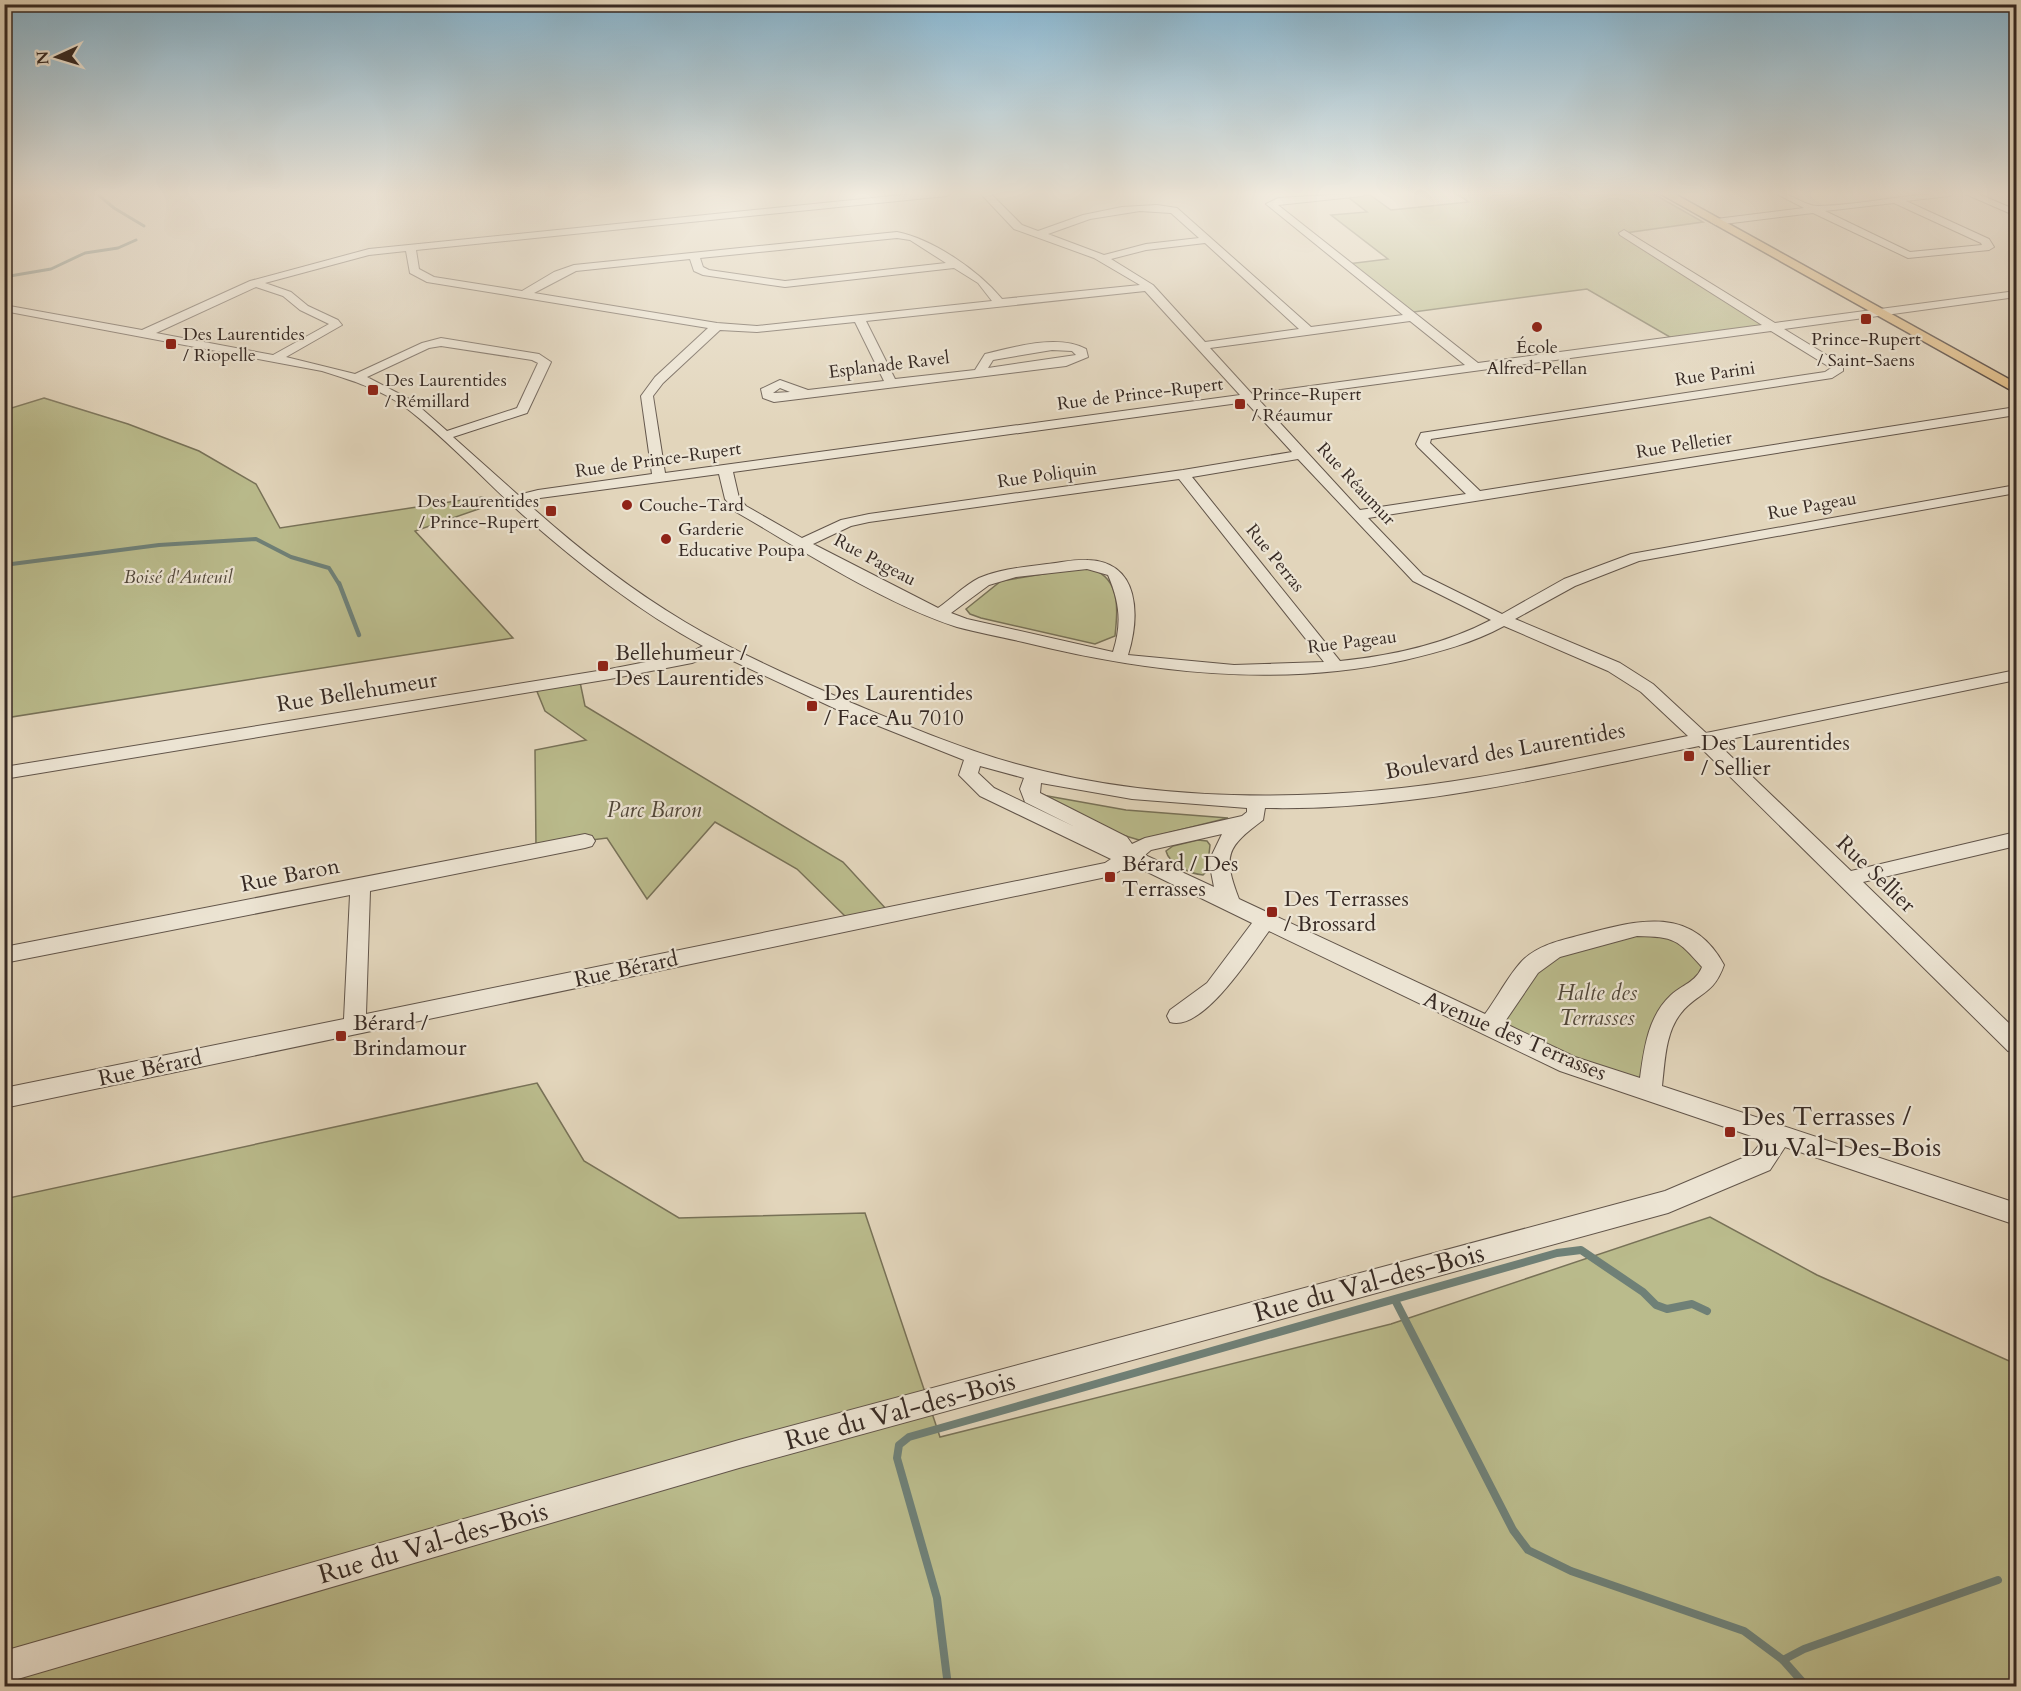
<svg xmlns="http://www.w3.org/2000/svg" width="2021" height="1691" font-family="Cardo,serif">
<rect width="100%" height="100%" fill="#e2d5bb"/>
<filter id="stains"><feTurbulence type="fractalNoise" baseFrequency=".00333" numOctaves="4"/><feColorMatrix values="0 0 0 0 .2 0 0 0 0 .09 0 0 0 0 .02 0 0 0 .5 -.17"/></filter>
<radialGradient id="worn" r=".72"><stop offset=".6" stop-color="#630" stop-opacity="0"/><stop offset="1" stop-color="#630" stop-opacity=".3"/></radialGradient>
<!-- green -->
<g fill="#babb8c" stroke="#787258" stroke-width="1.5">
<polygon points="1455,193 1652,193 1703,222 1625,233 1774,327 1675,340 1587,289 1406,313 1347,264 1388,259 1331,215 1367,212 1348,197 1370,195 1391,210 1469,202"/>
<polygon points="44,398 128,424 199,451 256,484 280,528 482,497 496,503 415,531 513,638 5,718 5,410"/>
<path d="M 1085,567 C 1121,575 1118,606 1115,636 L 1095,644 L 981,618 L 970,614 L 966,609 L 1001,581 Z"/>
<polygon points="580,682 585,706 843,862 888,911 849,920 797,869 715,822 647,899 607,838 536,847 535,750 586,740 545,711 536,689"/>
<polygon points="1042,795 1126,810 1228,818 1139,840 1119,834"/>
<path d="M 1198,840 L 1207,841 L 1210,845 L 1207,871 L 1203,875 C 1191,874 1169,864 1166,851 L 1173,846 Z"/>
<polygon points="1662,929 1713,965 1674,1006 1650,1090 1488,1028 1553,951"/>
<polygon points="537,1083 584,1161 679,1218 865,1213 940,1437 1391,1324 1710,1217 1817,1275 2016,1364 2016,1686 5,1686 4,1199"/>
</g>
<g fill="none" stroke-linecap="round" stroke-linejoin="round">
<!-- stream-far3 -->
<g stroke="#6f8077" stroke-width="3">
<polyline points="96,193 114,208 144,226"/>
<polyline points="4,277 51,269 85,253 118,248 136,240"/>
</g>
<!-- stream-far2 -->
<polyline stroke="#6f8077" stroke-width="4" points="4,565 159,545 256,539 291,557 329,568 339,584"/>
<!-- stream-far1 -->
<polyline stroke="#6f8077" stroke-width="4.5" points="339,583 359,635"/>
<!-- stream -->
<g stroke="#6f8077" stroke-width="8">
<polyline points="1395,1300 1513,1530 1528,1550 1571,1571 1744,1631 1783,1660 1806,1686"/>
<polyline points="1783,1660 1804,1649 1998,1580"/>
<polyline points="948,1686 937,1598 897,1458 899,1445 909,1437 1557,1253 1581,1250 1643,1292 1656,1305 1667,1309 1692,1304 1707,1311"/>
</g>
<!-- minor casing -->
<g stroke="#62554a" stroke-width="2">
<g id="minor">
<path d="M 922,193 L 952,193 L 947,196 L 416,250 L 419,269 L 434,277 L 522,291 L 554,272 L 574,265 L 897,232 C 933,239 979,271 1002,299 L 1140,285 L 1094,258 L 1014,229 L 980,193 L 990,193 L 1022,225 L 1038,231 L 1083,215 L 1122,207 L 1157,205 L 1177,208 L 1311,327 L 1403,315 L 1266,204 L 1278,198 L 1367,193 L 1362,196 L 1278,205 L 1478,363 L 1762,325 L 1620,235 L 1619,233 L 1624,230 L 1775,323 L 2016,291 L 2016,297 L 1784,329 L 1843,365 L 1843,371 L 1832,378 L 1431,439 L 1430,443 L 1480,491 L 2016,407 L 2016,415 L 1368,518 L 1423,575 L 1502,614 L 1564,579 L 1631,554 L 2016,485 L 2016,493 L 1639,561 L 1575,586 L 1515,619 L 1620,663 L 1653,684 L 1706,733 L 2016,670 L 2016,680 L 1716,742 L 1851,871 L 2016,832 L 2016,846 L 1863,882 L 2016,1030 L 2016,1053 L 2008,1051 L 1699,746 C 1556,775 1413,811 1265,808 L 1263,820 C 1227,847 1222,855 1239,899 L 1485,1014 C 1497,998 1508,976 1522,961 C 1539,944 1563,940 1585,934 C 1638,920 1692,905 1724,965 C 1713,996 1698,992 1681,1013 C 1665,1033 1665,1062 1662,1086 L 2016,1203 L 2016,1225 L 1785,1147 L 1770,1170 L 1668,1213 L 739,1468 L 4,1683 L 4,1651 L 739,1440 L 1665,1191 L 1752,1154 L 1763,1140 L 1560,1071 L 1269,931 C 1252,954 1202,1033 1170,1022 L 1167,1016 L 1170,1010 L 1207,983 L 1252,923 L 1131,864 L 1111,876 L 4,1108 L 4,1088 L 344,1019 L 350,895 L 4,963 L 4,947 L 585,834 L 592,836 L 595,841 L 592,846 L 585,848 L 370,891 L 366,1014 L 1105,863 L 1111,859 L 980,796 L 959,775 L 964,760 L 836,709 L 716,653 L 692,663 L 610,679 L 4,779 L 4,767 L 610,669 L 687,654 L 703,646 C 638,611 579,564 523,515 C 484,480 447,439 405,407 C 380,389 351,380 322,371 L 4,311 L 4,305 L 142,330 L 250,281 L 369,249 ZM 1140,211 L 1171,213 L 1199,238 L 1146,244 L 1104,255 L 1048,234 L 1090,219 ZM 897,238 L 910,240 L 946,263 L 785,281 L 709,270 L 703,267 L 700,258 ZM 1205,243 L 1299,329 L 1205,342 L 1153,285 L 1111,259 L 1146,250 ZM 406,251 L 410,273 L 427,282 L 708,328 L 655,377 L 641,396 L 652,474 L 538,490 L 518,495 L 453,437 L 527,413 L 551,362 L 539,354 L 441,338 L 422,343 L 355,374 L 286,357 L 342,325 L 338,320 L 308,306 L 291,292 L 265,283 L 369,255 ZM 690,259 L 694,271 L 703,275 L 785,287 L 954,268 L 978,283 L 992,301 L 757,326 L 717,323 L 534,293 L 576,271 ZM 256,287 L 283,296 L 300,310 L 329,324 L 273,355 L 156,333 ZM 1145,291 L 1240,395 L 665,473 L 653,396 L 663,383 L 720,330 L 757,332 L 855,322 L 884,381 L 808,390 L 780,380 L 761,389 L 763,398 L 774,402 L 1066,366 L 1088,357 L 1086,349 C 1058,334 1014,347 985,354 L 975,370 L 895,379 L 866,321 ZM 1410,321 L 1465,365 L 1252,394 L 1210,348 ZM 1771,331 L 1831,368 L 1825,372 L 1421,433 L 1416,444 L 1418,447 L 1466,494 L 1360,510 L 1259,400 ZM 441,346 L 532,360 L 538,363 L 517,408 L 447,431 L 413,401 L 367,377 L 429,348 ZM 1052,350 L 1072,351 L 1076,355 L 988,368 L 993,360 ZM 780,388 L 790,392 L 773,393 ZM 1246,402 L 1292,452 L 1183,470 L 869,514 L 841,520 L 802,538 L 746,506 L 739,498 L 733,472 ZM 1298,459 L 1413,581 L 1491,620 C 1445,644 1391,656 1340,661 L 1192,477 ZM 719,474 L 725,499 L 736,512 C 804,551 883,603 957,627 C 979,633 1002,637 1023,642 C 1149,673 1278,688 1405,660 C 1439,652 1473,643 1504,626 L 1608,671 L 1641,692 L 1688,736 C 1568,760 1449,789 1326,794 C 1223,799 1116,792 1016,764 C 959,748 903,724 847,701 C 792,677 737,653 685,622 C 628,588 575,546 526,502 L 540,498 ZM 1179,479 L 1324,662 L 1234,665 L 1128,655 C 1140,616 1140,562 1088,560 C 1074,559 1060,563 1047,564 C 1024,567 1000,569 979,578 C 965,585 951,599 938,608 L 813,544 L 851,526 L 869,522 ZM 1087,569 L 1108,575 C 1120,603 1122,624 1113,652 L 967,619 L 951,613 L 989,585 L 1016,577 ZM 980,766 L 1024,778 L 1020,789 L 1025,802 L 1075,827 L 994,788 L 978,773 ZM 1041,783 L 1132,799 L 1247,808 L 1247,812 L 1242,816 L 1145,838 L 1132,844 L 1127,837 L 1040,793 ZM 1222,834 L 1209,861 L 1214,887 L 1145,855 L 1151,850 ZM 1637,936 C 1675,937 1677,939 1702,967 C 1696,982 1682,985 1671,995 C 1648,1016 1644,1049 1640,1078 L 1575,1057 L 1504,1023 L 1538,973 L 1560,957 Z"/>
<path d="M 1775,193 C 1792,192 1804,207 1819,206 C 1864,205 1908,193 1954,193 L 1949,196 L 1906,201 L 1989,239 L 1994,247 L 1989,250 L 1908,258 L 1813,213 L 1716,225 L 1711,222 L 1716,219 L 1804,208 ZM 1894,203 L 1981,243 L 1982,245 L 1910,252 L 1825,211 Z"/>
<polygon points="1963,193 1976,193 2016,210 2016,216"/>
</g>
</g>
<!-- major casing -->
<g stroke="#372a24" stroke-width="3">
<polygon id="major" points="1659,193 1673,193 2016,383 2016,393"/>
</g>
<!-- minor -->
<use href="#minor" fill="#ece4d3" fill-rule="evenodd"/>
<!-- major -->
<use href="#major" fill="#e1ba7e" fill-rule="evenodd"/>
</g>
<!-- sky -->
<linearGradient id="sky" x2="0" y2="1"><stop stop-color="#87b6d1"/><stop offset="0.45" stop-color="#f2ece0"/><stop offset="1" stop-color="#f2ece0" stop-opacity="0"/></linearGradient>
<rect width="2021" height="430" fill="url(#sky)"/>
<!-- markers -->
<g fill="#8f2418" stroke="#ece4d3" stroke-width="2">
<rect x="1860" y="313" width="12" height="12" rx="3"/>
<circle cx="1537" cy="327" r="6"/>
<rect x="165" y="338" width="12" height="12" rx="3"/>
<rect x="367" y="384" width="12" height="12" rx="3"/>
<rect x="1234" y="398" width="12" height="12" rx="3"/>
<circle cx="627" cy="505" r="6"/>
<rect x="545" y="505" width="12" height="12" rx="3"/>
<circle cx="666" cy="539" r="6"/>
<rect x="597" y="660" width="12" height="12" rx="3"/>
<rect x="806" y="700" width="12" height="12" rx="3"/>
<rect x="1683" y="750" width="12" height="12" rx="3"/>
<rect x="1104" y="871" width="12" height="12" rx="3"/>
<rect x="1266" y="906" width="12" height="12" rx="3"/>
<rect x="335" y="1030" width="12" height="12" rx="3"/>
<rect x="1724" y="1126" width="12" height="12" rx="3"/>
</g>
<g text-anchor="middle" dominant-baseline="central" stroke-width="4.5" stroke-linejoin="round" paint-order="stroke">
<!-- far-poi labels -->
<g font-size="18" fill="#372a24" stroke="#ece4d3" text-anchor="start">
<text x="183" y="334">Des Laurentides<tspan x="183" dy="21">/ Riopelle</tspan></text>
<text x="1866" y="339" text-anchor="middle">Prince-Rupert<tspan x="1866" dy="21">/ Saint-Saens</tspan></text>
<text x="1537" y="347" text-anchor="middle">École<tspan x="1537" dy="21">Alfred-Pellan</tspan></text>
<text x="385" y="380">Des Laurentides<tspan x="385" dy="21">/ Rémillard</tspan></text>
<text x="1252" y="394">Prince-Rupert<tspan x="1252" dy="21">/ Réaumur</tspan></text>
<text x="539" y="501" text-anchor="end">Des Laurentides<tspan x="539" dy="21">/ Prince-Rupert</tspan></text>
<text x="639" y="505">Couche-Tard</text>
<text x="678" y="529">Garderie<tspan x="678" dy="21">Educative Poupa</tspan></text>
</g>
<!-- far-street labels -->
<g font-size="18" fill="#372a24" stroke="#ece4d3">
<text transform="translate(889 365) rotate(-7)">Esplanade Ravel</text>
<text transform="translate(1715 374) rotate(-9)">Rue Parini</text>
<text transform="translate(1140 394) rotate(-7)">Rue de Prince-Rupert</text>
<text transform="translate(1684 445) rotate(-9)">Rue Pelletier</text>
<text transform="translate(658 460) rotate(-8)">Rue de Prince-Rupert</text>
<text transform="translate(1047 475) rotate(-8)">Rue Poliquin</text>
<text transform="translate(1356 484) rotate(47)">Rue Réaumur</text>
<text transform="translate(1812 506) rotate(-10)">Rue Pageau</text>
<text transform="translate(1275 558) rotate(51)">Rue Perras</text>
<text transform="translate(875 560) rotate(28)">Rue Pageau</text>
<text transform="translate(1352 642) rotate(-7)">Rue Pageau</text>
</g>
<!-- far-park labels -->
<g font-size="18" font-style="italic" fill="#514739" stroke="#ece4d3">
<text x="178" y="577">Boisé d'Auteuil</text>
</g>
<!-- poi labels -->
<g font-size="22" fill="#372a24" stroke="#ece4d3" text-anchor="start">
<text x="615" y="653">Bellehumeur /<tspan x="615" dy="25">Des Laurentides</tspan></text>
<text x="824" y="693">Des Laurentides<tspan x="824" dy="25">/ Face Au 7010</tspan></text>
<text x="1701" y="743">Des Laurentides<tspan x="1701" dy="25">/ Sellier</tspan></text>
<text x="1122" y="864">Bérard / Des<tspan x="1122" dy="25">Terrasses</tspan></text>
<text x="1284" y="899">Des Terrasses<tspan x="1284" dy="25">/ Brossard</tspan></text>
<text x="353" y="1023">Bérard /<tspan x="353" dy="25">Brindamour</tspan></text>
</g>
<!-- street labels -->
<g font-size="22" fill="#372a24" stroke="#ece4d3">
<text transform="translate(357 692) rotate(-9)">Rue Bellehumeur</text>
<text transform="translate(1505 751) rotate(-10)">Boulevard des Laurentides</text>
<text transform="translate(1876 874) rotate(44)">Rue Sellier</text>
<text transform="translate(290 875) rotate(-11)">Rue Baron</text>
<text transform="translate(626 969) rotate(-12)">Rue Bérard</text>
<text transform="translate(1515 1036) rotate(23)">Avenue des Terrasses</text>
<text transform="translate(150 1068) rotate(-12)">Rue Bérard</text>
</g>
<!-- park labels -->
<g font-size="22" font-style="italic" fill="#514739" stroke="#ece4d3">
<text x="654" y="810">Parc Baron</text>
<text x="1597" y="993">Halte des<tspan x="1597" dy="25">Terrasses</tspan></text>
</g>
<!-- near-poi labels -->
<g font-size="27" fill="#372a24" stroke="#ece4d3" text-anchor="start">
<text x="1742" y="1116">Des Terrasses /<tspan x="1742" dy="31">Du Val-Des-Bois</tspan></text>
</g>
<!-- near-street labels -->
<g font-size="27" fill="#372a24" stroke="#ece4d3">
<text transform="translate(1369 1283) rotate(-15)">Rue du Val-des-Bois</text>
<text transform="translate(900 1411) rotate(-15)">Rue du Val-des-Bois</text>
<text transform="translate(433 1543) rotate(-16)">Rue du Val-des-Bois</text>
</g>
</g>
<!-- margin -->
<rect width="2021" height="1691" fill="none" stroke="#e2d5bb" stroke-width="24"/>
<rect x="6" y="6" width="2009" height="1679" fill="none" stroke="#372a24" stroke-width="3"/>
<rect x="12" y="12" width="1997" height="1667" fill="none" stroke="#372a24" stroke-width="1.5"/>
<!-- north arrow -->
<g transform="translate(57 57) rotate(266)" stroke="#ece4d3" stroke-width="4.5" paint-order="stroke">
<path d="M0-4.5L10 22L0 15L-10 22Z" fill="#372a24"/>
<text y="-9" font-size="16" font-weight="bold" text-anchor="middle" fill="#372a24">N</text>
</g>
<rect width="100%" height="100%" filter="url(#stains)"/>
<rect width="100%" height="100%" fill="url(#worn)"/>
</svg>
